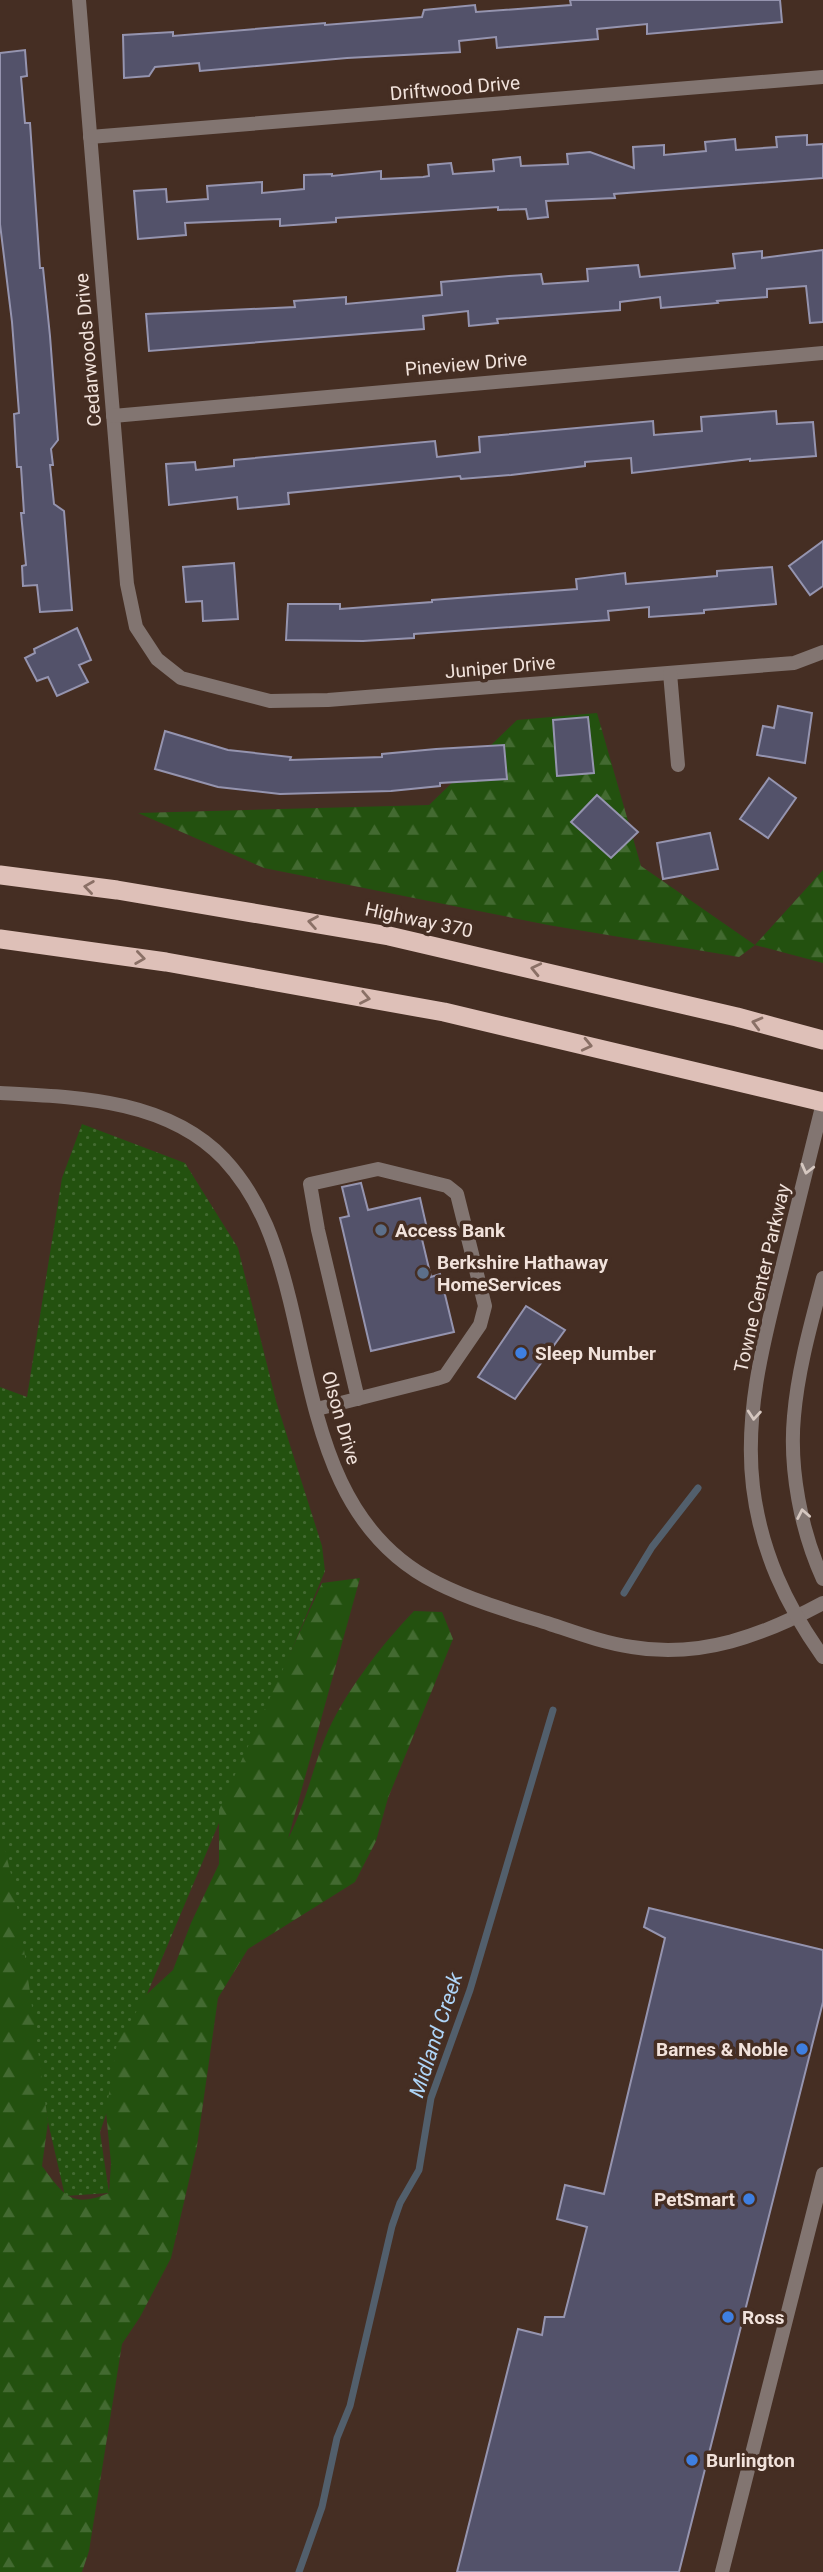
<svg xmlns="http://www.w3.org/2000/svg" width="823" height="2572" font-family="Roboto,sans-serif">
<defs>
<pattern id="grass-dots" width="8" height="8" patternUnits="userSpaceOnUse" patternTransform="scale(1.75)"><rect width="8" height="8" fill="#23510f"/><path d="M2 2h.1M6 6h.1" fill="none" stroke="#436a31" stroke-width="1.8" stroke-linecap="round"/></pattern>
<pattern id="forest-firs" width="22" height="20" patternUnits="userSpaceOnUse" patternTransform="scale(1.75)"><rect width="22" height="20" fill="#23510f"/><path d="M5 1l3.5 6h-7zM16 11l3.5 6h-7z" fill="#436a31"/></pattern>
</defs>
<rect width="100%" height="100%" fill="#452e23"/>
<!-- grass -->
<polygon fill="url(#grass-dots)" points="82,1124 185,1163 238,1248 276,1401 322,1546 325,1571 147,1994 100,2132 109,2193 65,2196 48,2122 0,1840 0,1387 27,1397 62,1178"/>
<!-- forest -->
<g fill="url(#forest-firs)">
<polygon points="597,713 641,866 755,945 823,870 823,963 755,945 739,957 548,925 264,868 138,813 429,805 517,720"/>
<path d="M 360,1578 L 288,1839 C 304,1808 312,1771 325,1738 C 342,1696 382,1644 414,1611 L 442,1612 L 453,1639 L 388,1798 L 376,1841 L 355,1882 L 248,1949 L 218,1998 L 197,2146 L 171,2258 L 140,2317 L 122,2344 L 89,2551 L 82,2572 L 0,2572 L 0,1831 L 12,1878 L 22,1935 L 48,2122 L 42,2166 C 64,2195 71,2209 109,2193 L 111,2163 L 106,2112 L 117,2043 L 147,1994 L 173,1970 L 191,1923 L 219,1864 L 219,1810 L 322,1583 Z"/>
</g>
<g fill="none" stroke-linecap="round" stroke-linejoin="round">
<!-- stream -->
<g stroke="#525f6c" stroke-width="7">
<polyline points="624,1593 652,1547 698,1488"/>
<polyline points="299,2572 322,2507 337,2438 350,2406 392,2226 400,2203 419,2170 431,2098 470,1990 553,1710"/>
</g>
</g>
<!-- building -->
<g fill="#53526a" stroke="#9594af" stroke-width="2">
<polygon points="570,0 780,0 782,22 647,34 647,24 597,29 598,39 497,48 496,37 459,41 460,52 347,58 200,71 199,63 155,67 149,76 124,78 123,35 173,32 173,36 325,23 325,25 422,17 424,10 475,5 476,12 571,5"/>
<polygon points="25,50 27,76 21,77 25,123 30,123 40,268 43,268 50,336 58,440 51,449 53,465 50,465 54,504 64,511 72,610 40,612 37,585 23,586 22,566 26,565 21,513 24,513 21,467 17,467 14,414 19,413 12,322 0,224 0,53"/>
<polygon points="807,135 807,145 823,144 823,178 614,194 615,198 546,201 548,217 528,219 526,209 498,210 498,207 336,218 336,222 280,226 280,219 185,223 186,235 138,239 134,191 166,189 167,202 208,199 207,186 262,182 262,193 304,189 304,175 332,174 332,176 381,171 381,179 423,177 429,176 428,165 451,163 453,174 494,171 493,160 520,157 521,166 568,164 567,154 590,152 634,168 633,147 664,145 664,155 706,151 705,142 735,139 736,150 777,147 776,137"/>
<polygon points="823,250 823,322 810,323 806,286 767,289 767,297 717,301 718,303 661,308 660,297 620,302 620,310 497,319 498,323 469,326 468,311 423,316 424,329 149,351 146,314 295,307 294,301 346,297 346,304 442,295 441,282 509,276 541,274 543,284 588,281 587,269 638,265 640,277 735,268 733,254 762,251 762,258"/>
<polygon points="776,411 777,424 813,422 816,456 750,461 750,459 632,473 631,458 585,462 585,466 511,475 461,479 460,476 288,493 289,504 238,509 237,497 169,505 166,464 195,462 196,470 234,466 234,460 435,441 437,457 480,452 479,437 653,421 654,435 702,431 701,417"/>
<polygon points="823,541 823,586 810,595 789,566"/>
<polygon points="234,563 238,619 203,621 202,601 186,602 183,567"/>
<polygon points="772,567 776,604 704,610 704,613 649,617 649,607 608,611 609,620 414,634 414,638 363,641 286,640 288,604 340,604 340,609 432,602 432,600 577,589 576,579 625,573 626,584 717,576 717,571"/>
<polygon points="77,628 91,660 79,665 88,682 57,696 48,677 37,681 25,658 35,653 34,649"/>
<polygon points="778,706 812,713 805,763 757,755 763,726 774,728"/>
<polygon points="588,717 594,773 557,776 553,720"/>
<polygon points="165,731 228,750 291,757 290,760 382,757 382,754 436,749 504,745 507,779 440,783 440,786 391,791 280,794 218,787 155,769"/>
<polygon points="769,778 796,798 768,838 740,819"/>
<polygon points="597,795 638,832 611,858 571,822"/>
<polygon points="710,833 718,869 663,879 657,843"/>
<polygon points="361,1183 368,1210 420,1198 428,1233 421,1235 431,1277 440,1274 454,1332 371,1351 340,1218 349,1216 342,1187"/>
<polygon points="526,1306 565,1330 515,1399 478,1377"/>
<polygon points="649,1908 823,1950 823,2002 679,2572 457,2572 518,2329 542,2335 545,2317 564,2317 587,2227 557,2219 565,2185 604,2194 665,1938 644,1927"/>
</g>
<g fill="none" stroke-linecap="round" stroke-linejoin="round">
<!-- service -->
<g stroke="#827571" stroke-width="14">
<polyline points="317,1409 436,1379 445,1376 480,1325 485,1306 457,1194 447,1186 378,1169 310,1184 318,1230 358,1399"/>
<polyline points="722,2572 823,2174"/>
</g>
<!-- minor -->
<g stroke="#827571" stroke-width="14">
<polyline points="79,0 127,584 136,627 157,659 181,678 270,701 328,700 794,663 823,652"/>
<polyline points="90,137 823,77"/>
<polyline points="113,416 823,353"/>
<polyline points="670,673 678,765"/>
<path d="M 0,1093 C 77,1097 167,1099 224,1159 C 262,1200 277,1248 290,1301 C 316,1408 328,1529 437,1583 C 473,1601 512,1612 550,1624 C 577,1633 604,1643 632,1647 C 700,1659 764,1635 823,1603"/>
<path d="M 823,1103 C 809,1158 796,1213 782,1268 C 764,1339 744,1413 753,1487 C 761,1552 786,1605 823,1657"/>
<path d="M 823,1278 C 811,1324 798,1369 794,1416 C 789,1469 801,1531 823,1579"/>
</g>
<!-- trunk -->
<g stroke="#dec0b8" stroke-width="19">
<polyline points="0,875 117,890 389,936 737,1017 823,1040"/>
<polyline points="0,939 166,962 444,1012 823,1102"/>
</g>
</g>
<!-- one-way arrows -->
<defs><path id="oneway-chevron" d="M-2-3.5L2.5 0L-2 3.5" fill="none" stroke-width="1.6" stroke-linecap="round" stroke-linejoin="round" transform="scale(1.75)"/></defs>
<g stroke="#8a7066">
<use href="#oneway-chevron" transform="translate(89 887) rotate(-172)"/>
<use href="#oneway-chevron" transform="translate(313 922) rotate(-170)"/>
<use href="#oneway-chevron" transform="translate(140 958) rotate(8)"/>
<use href="#oneway-chevron" transform="translate(536 969) rotate(-167)"/>
<use href="#oneway-chevron" transform="translate(365 998) rotate(11)"/>
<use href="#oneway-chevron" transform="translate(757 1023) rotate(-165)"/>
<use href="#oneway-chevron" transform="translate(587 1045) rotate(13)"/>
</g>
<g stroke="#d5c7c0">
<use href="#oneway-chevron" transform="translate(807 1169) rotate(104)"/>
<use href="#oneway-chevron" transform="translate(754 1415) rotate(95)"/>
<use href="#oneway-chevron" transform="translate(803 1514) rotate(-101)"/>
</g>
<!-- markers -->
<g fill="#5c6f8a" stroke="#452e23" stroke-width="2.5">
<circle cx="381" cy="1230" r="7"/>
<circle cx="423" cy="1273" r="7"/>
</g>
<g fill="#3f7fe0" stroke="#452e23" stroke-width="2.5">
<circle cx="521" cy="1353" r="7"/>
<circle cx="802" cy="2049" r="7"/>
<circle cx="749" cy="2199" r="7"/>
<circle cx="728" cy="2317" r="7"/>
<circle cx="692" cy="2460" r="7"/>
</g>
<g text-anchor="middle" dominant-baseline="central" stroke-width="7" stroke-linejoin="round" paint-order="stroke">
<!-- street labels -->
<g font-size="19" fill="#f1e2db" stroke="#452e23">
<text transform="translate(455 88) rotate(-5)">Driftwood Drive</text>
<text transform="translate(88 350) rotate(-95)">Cedarwoods Drive</text>
<text transform="translate(466 364) rotate(-5)">Pineview Drive</text>
<text transform="translate(500 667) rotate(-5)">Juniper Drive</text>
<text transform="translate(419 920) rotate(12)">Highway 370</text>
<text transform="translate(762 1278) rotate(-77)">Towne Center Parkway</text>
<text transform="translate(341 1418) rotate(74)">Olson Drive</text>
</g>
<!-- poi labels -->
<g font-size="19" font-weight="bold" fill="#f1e2db" stroke="#452e23" text-anchor="start">
<text x="395" y="1230">Access Bank</text>
<text x="437" y="1262">Berkshire Hathaway<tspan x="437" dy="22">HomeServices</tspan></text>
<text x="535" y="1353">Sleep Number</text>
<text x="788" y="2049" text-anchor="end">Barnes &amp; Noble</text>
<text x="735" y="2199" text-anchor="end">PetSmart</text>
<text x="742" y="2317">Ross</text>
<text x="706" y="2460">Burlington</text>
</g>
<!-- water labels -->
<g font-size="21" font-style="italic" fill="#aed4f7" stroke="#452e23">
<text transform="translate(436 2035) rotate(-72)">Midland Creek</text>
</g>
</g>
</svg>
